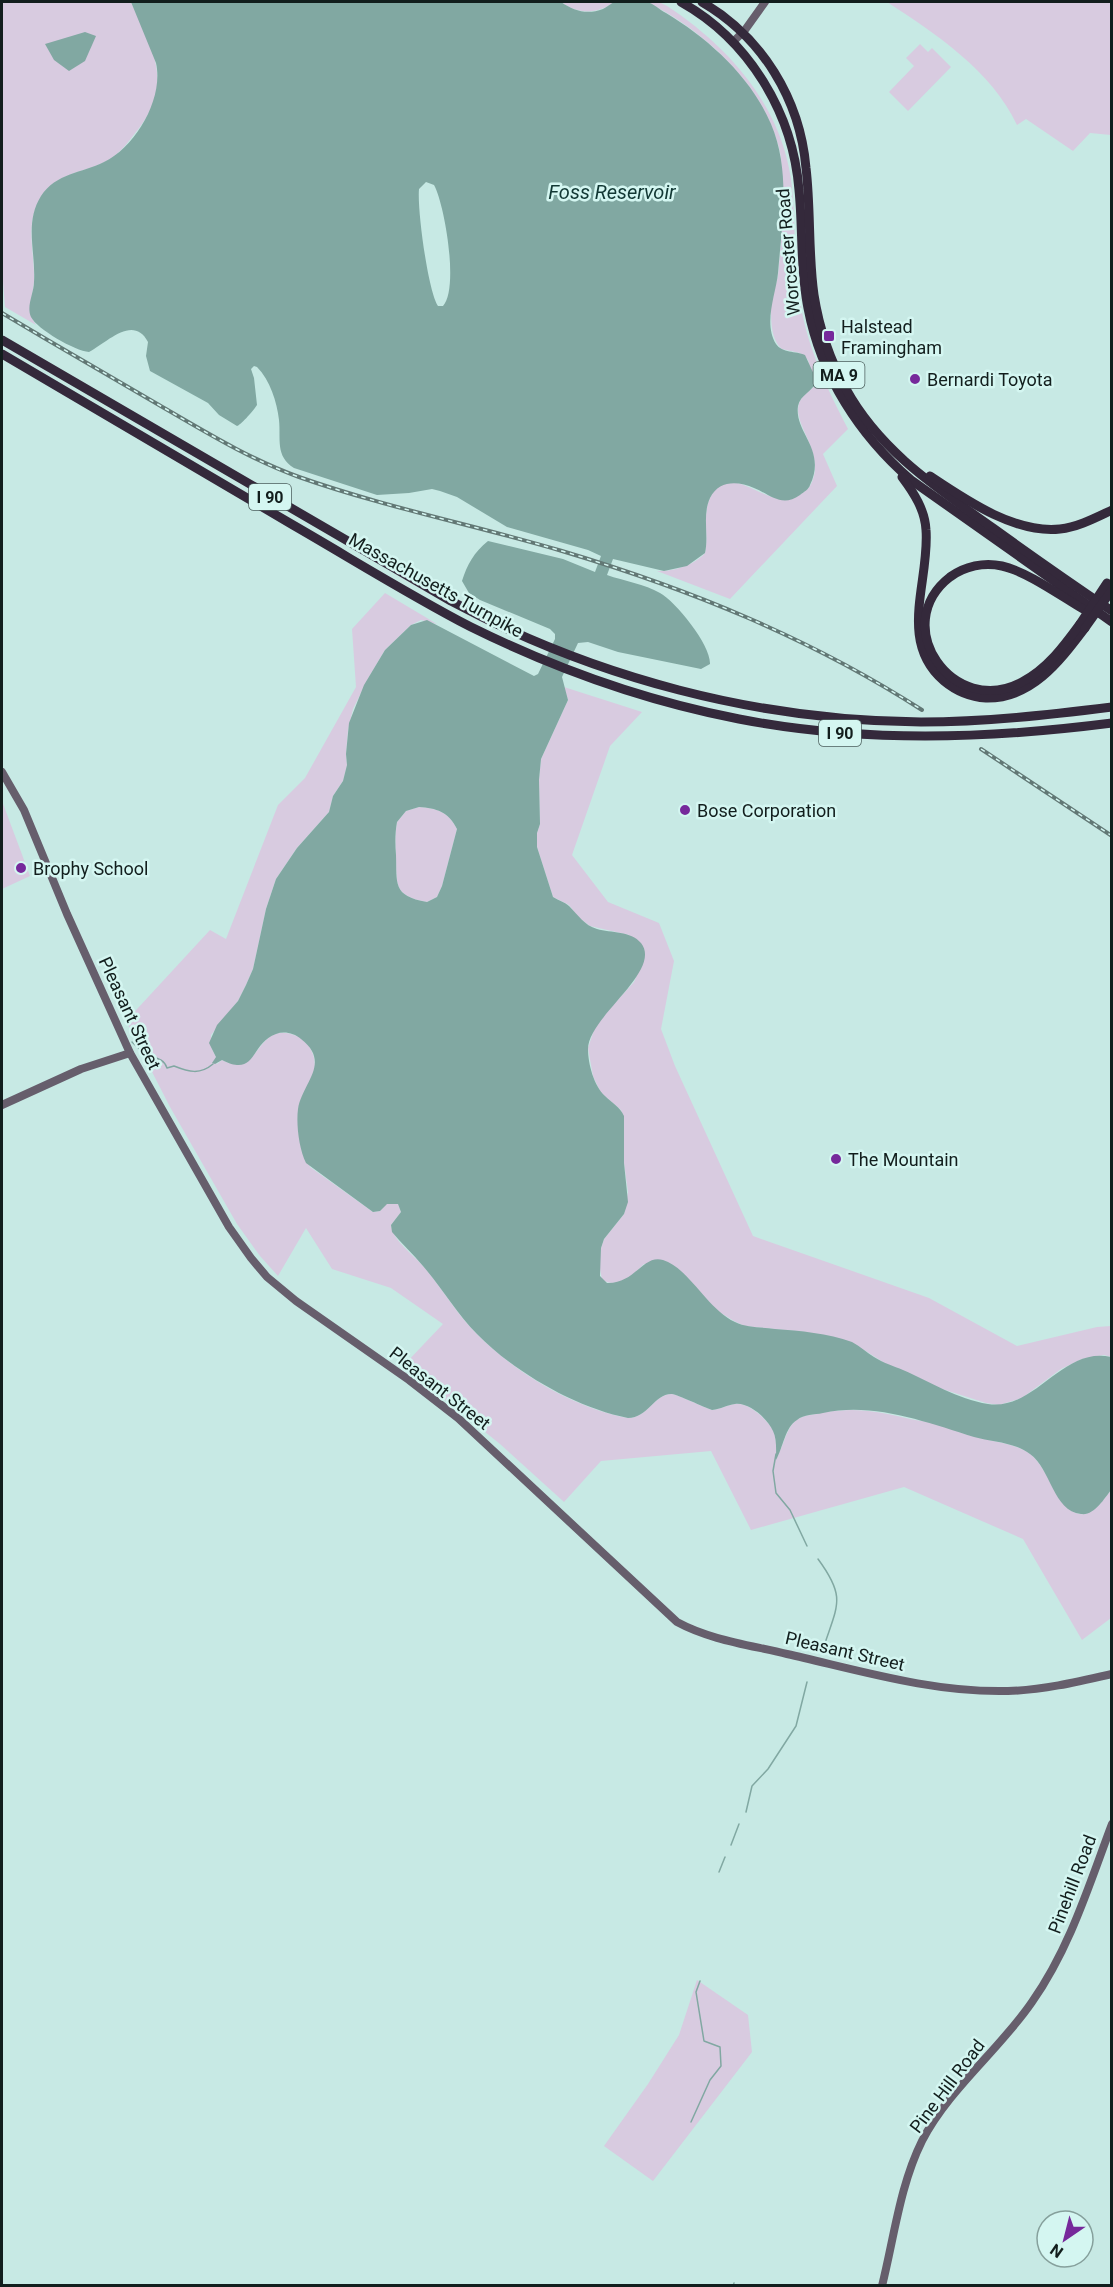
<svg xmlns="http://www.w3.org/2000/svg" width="1113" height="2287" font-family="Roboto,sans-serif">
<rect width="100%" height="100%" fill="#c7e9e4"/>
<!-- green -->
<g fill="#d8cbe0">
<path d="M 2,2 L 131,2 C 153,50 175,84 136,132 C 126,145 118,156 103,163 C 81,173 55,174 41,197 C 26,221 33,246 34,273 C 36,292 24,308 36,325 L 5,307 L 2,269 Z"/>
<path d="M 561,2 L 615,2 C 597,14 579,15 561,2 Z"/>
<path d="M 647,2 L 659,2 L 667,6 C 728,46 780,104 791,179 C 796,219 793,261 800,301 C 807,347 827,388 848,429 L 823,454 L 837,486 L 730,599 L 657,571 C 672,572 695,565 705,553 C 709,535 702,516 710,498 C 730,455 771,516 799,495 C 803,493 807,490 810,486 C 829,452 787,422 801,399 C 804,395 810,390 814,387 L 808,360 L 800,353 L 782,349 C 771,340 771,321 771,307 C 771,297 776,286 778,276 C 781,244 784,212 781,180 C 781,170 782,161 780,152 C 765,86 705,31 647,2 Z"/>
<path d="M 887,2 L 1111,2 L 1111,135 L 1090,133 L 1073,151 L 1026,119 L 1017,125 C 992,71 935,33 887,2 Z"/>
<polygon points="920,44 928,52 932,48 951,67 908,111 889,92 914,66 906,58"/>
<path d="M 385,593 L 437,624 L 421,620 L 411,625 L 385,650 L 369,677 L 353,709 L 348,730 L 346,754 L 347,765 L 343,781 L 333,796 L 329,812 L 297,848 L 276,879 L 266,909 L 253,969 L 246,985 L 238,1001 L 211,1035 L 212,1049 L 216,1057 L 215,1060 L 217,1064 L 222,1060 C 262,1080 254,1021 294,1035 C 310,1040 319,1059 313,1076 C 308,1090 299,1097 298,1113 C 297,1131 305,1150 310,1167 L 373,1212 L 380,1211 L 386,1204 L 398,1203 L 401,1212 L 391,1225 C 393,1241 414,1255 424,1267 C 443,1289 457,1315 478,1335 C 517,1374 574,1408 628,1418 C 648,1418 655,1393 672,1394 C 678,1395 704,1407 712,1410 C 721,1409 727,1405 735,1404 C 748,1402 767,1419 773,1430 C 777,1438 776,1449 776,1458 C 784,1447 786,1426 798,1419 C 804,1415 813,1415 820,1413 C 857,1407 875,1411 910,1419 C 919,1421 928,1421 937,1424 C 950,1428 963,1434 976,1437 C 994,1442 1013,1443 1029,1453 C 1048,1466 1058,1511 1080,1514 C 1093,1516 1104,1499 1111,1490 L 1110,1539 L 1111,1618 L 1082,1640 L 1023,1539 L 904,1487 L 751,1530 L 711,1451 L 601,1461 L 564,1502 L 500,1444 L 403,1366 L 443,1324 L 391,1288 L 332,1269 L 306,1228 L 278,1276 L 260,1256 L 237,1224 L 170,1107 L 126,1021 L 210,930 L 226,939 L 278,805 L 305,778 L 356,687 L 352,629 Z"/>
<path d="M 564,687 L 642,712 L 610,746 L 572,855 L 608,902 L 659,923 L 674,961 L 661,1029 L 675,1066 L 753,1236 L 929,1298 L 1017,1346 L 1097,1327 L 1111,1326 L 1111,1357 L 1104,1355 L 1082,1359 L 1061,1369 L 1022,1398 L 999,1405 L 986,1403 L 942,1389 L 886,1364 L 864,1350 L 805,1332 L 744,1326 L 734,1321 L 716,1310 L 687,1278 L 644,1264 C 633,1275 619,1289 602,1280 L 599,1263 L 601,1248 L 604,1239 L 624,1214 L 628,1192 L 624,1163 L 624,1122 L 621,1110 L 601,1093 L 597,1085 L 593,1076 L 588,1048 L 596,1024 L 634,982 L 643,961 L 629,935 L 590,926 L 578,917 L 569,905 L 553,897 L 537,847 L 537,833 L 540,824 L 539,780 L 541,759 L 568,700 Z"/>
<polygon points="2,801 30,876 2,889"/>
<path d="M 419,807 C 436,808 449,812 457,829 L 442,886 L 437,897 L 427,902 C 392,896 397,883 396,855 C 395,844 395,833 397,822 L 406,811 Z"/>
<polygon points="697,1980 748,2015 752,2052 653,2181 604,2146 648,2084 679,2035"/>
</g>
<!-- water -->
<g fill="#81a8a2" fill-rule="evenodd">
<path d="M 131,2 L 561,2 C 574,11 587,15 603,9 C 607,7 611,3 615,2 C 622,0 639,0 647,2 C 653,3 660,10 666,13 C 709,39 751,77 771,124 C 791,171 782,224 778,273 C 776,294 763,323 776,344 C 782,353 796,351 805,355 L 817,381 C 813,391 800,395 798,406 C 794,433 827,449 810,485 C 809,489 804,492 800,495 C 782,508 771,495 754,488 C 738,481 719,480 710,498 C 702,515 709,535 705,553 L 687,566 L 664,571 L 613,559 L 607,575 C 624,581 645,584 660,593 C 676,602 711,645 710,664 L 701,669 L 618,652 L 588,642 L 578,643 L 562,677 L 568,700 L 541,759 L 539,780 L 540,824 L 537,833 L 537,847 L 553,897 C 559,901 565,902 569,906 C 579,916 584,925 597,929 C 611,933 631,931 641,943 C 663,971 588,1017 588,1049 C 588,1064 594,1086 605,1096 C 612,1103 620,1107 624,1116 L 624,1163 L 628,1202 L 624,1214 L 604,1239 L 601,1248 L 600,1276 L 607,1283 C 635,1284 643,1254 663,1260 C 689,1268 707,1309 735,1322 C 747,1328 762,1327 775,1329 C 800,1331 828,1333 852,1342 C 860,1346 867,1353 874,1357 C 883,1363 894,1366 903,1370 C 931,1382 957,1399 988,1404 C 1036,1411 1062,1346 1111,1357 L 1111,1490 C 1104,1499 1094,1516 1081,1514 C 1053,1511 1051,1469 1030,1454 C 1014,1442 992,1442 974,1437 C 925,1422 874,1402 823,1413 C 814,1415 804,1414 797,1420 C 785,1427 783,1448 776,1460 C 776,1451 777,1439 773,1431 C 768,1419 749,1402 735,1404 C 727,1405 721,1409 712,1410 C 704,1407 678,1395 672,1394 C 655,1393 648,1418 628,1418 C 576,1408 514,1372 477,1334 C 457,1314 442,1288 423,1266 C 413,1254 402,1244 392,1232 L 391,1225 L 401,1212 L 398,1204 L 387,1204 L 380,1211 L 373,1212 L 306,1163 C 299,1149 296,1124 298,1109 C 302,1083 332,1063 301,1039 C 294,1033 284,1031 276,1034 C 250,1043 257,1078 222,1060 L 215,1064 L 212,1063 L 216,1057 L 209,1043 L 217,1025 L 238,1001 L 246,985 L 253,969 L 266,909 L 276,879 L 297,848 L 329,812 L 333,796 L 343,781 L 347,765 L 346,754 L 349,723 L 364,685 L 385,650 L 411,625 L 427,620 L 534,676 L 538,674 L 555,639 L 555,634 L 550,629 L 480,600 L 469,593 L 462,581 C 467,565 474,552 488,541 L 563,559 L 595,572 L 601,556 L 588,550 L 507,527 L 457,497 L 440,491 L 432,489 L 409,493 L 377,495 L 294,468 C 275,456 281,439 279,420 C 277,402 270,380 257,367 L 254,366 L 251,369 L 254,378 L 257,405 C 254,410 241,425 237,426 L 219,415 L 208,403 L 150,371 L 146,356 L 148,342 C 133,314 107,343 89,352 C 75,351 37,329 31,317 C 26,306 34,293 34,282 C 36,252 24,223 41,196 C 56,173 82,173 104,162 C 136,147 164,98 156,63 ZM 426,182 L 434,185 C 445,205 459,289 443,306 L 438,306 C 428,291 417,209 419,189 ZM 419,807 C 436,808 449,812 457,829 L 442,886 L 437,897 L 427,902 C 392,896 397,883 396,855 C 395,844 395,833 397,822 L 406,811 Z"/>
<polygon points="85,32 96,36 85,61 69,71 54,60 45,44"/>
</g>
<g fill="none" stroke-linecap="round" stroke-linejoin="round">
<!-- stream -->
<g stroke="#81a8a2" stroke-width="1.5">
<path d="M 132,1042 C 136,1046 142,1052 148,1055 C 156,1058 164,1059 167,1068 L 174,1066 C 189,1072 200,1075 213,1064"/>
<polyline points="776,1454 773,1471 776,1493 790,1510 807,1546"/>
<path d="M 818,1559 C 846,1597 838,1604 824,1646"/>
<polyline points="746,1812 752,1786 768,1769 796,1726 807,1682"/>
<polyline points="731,1845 739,1824"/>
<polyline points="719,1872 725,1857"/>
<polyline points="691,2122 710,2080 721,2066 720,2047 704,2041 696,1992 700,1981"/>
<polyline points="733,2286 734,2283"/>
</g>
<!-- secondary -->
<g stroke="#665e6c" stroke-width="8">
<polyline points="733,42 745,30 765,2"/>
<path d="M 2,772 L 24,810 L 67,914 L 130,1053 L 229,1227 L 251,1258 L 267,1277 L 296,1301 L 409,1380 L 458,1418 L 677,1622 C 710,1640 750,1645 787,1654 C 858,1670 933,1693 1008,1691 C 1043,1690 1077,1682 1112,1674"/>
<polyline points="2,1105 81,1069 130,1053"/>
<path d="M 882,2286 C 894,2238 900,2185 922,2141 C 948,2090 1000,2049 1032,2002 C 1070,1948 1089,1885 1112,1824"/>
</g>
<!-- highway -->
<g stroke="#34293b" stroke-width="9">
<path d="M 681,2 C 749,40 793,113 799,190 C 803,229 800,269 808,308 C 821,376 859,435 911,480 L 1112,622"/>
<path d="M 702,2 C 762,37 800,99 806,168 C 811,210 808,253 814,295 C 819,327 830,360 846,389 C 880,451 937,488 993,528 C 1032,556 1072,584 1112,611"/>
<path d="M 2,340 L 451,601 C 595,678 758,721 921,722 C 985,722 1048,715 1112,707"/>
<path d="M 2,354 C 99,411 196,468 293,525 C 352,559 411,596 471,627 C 556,669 646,701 739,719 C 863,743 987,739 1112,723"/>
<path d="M 930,476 C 966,500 1015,534 1060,529 C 1078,527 1095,518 1112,510"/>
<path d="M 902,477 C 914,493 925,510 926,530 C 930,581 897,641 944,681 C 956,691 971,697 986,698 C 1032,699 1060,661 1085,628"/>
<path d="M 1080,624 C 1064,646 1047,669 1022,682 C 953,719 888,625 950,577 C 965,566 984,562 1002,566 C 1026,571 1061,596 1083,609"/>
</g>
<!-- rail casing -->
<g stroke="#627875" stroke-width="4">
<g id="rail">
<path d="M 2,313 C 54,344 106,374 159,405 C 204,431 249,459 299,477 C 384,507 474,525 562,551 C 689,589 810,638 922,710"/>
<polyline points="981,749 1112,836"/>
</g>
</g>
<!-- rail -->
<use href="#rail" stroke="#d4f6f1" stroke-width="1.5" stroke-dasharray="4.5" stroke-linecap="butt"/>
<!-- highway-bridge -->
<g stroke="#34293b" stroke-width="9">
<polyline points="1080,624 1107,583"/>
<polyline points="1085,628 1112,590"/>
</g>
</g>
<!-- markers -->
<g fill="#76299b" stroke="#d4f6f1" stroke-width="2">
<rect x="823" y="330" width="12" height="12" rx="3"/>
<circle cx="915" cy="379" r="6"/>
<circle cx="685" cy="810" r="6"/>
<circle cx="21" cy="868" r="6"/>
<circle cx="836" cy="1159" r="6"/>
</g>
<g text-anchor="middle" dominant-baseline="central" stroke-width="5" stroke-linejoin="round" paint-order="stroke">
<!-- shield labels -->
<g fill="#d4f6f1" stroke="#4c5f5d" stroke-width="1.5">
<rect x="813.5" y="362" width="51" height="26" rx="4.5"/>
<rect x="249" y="484" width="42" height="26" rx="4.5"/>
<rect x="819" y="720" width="42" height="26" rx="4.5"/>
</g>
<g font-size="16" font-weight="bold" fill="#121e1d">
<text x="839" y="375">MA 9</text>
<text x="270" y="497">I 90</text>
<text x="840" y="733">I 90</text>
</g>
<!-- street labels -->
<g font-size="18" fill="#121e1d" stroke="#d4f6f1">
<text transform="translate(788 252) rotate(-95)">Worcester Road</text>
<text transform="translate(436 585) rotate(29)">Massachusetts Turnpike</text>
<text transform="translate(130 1013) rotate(65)">Pleasant Street</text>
<text transform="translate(440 1388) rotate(38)">Pleasant Street</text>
<text transform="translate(845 1651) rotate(13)">Pleasant Street</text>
<text transform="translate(1072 1884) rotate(-69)">Pinehill Road</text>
<text transform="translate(947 2086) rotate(-53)">Pine Hill Road</text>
</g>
<!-- poi labels -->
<g font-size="18" fill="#121e1d" stroke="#d4f6f1" text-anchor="start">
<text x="841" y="326">Halstead<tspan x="841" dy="21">Framingham</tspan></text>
<text x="927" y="379">Bernardi Toyota</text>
<text x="697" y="810">Bose Corporation</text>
<text x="33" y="868">Brophy School</text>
<text x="848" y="1159">The Mountain</text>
</g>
<!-- water labels -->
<g font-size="20" font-style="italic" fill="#123834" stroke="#d4f6f1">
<text x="612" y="192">Foss Reservoir</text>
</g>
</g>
<!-- border -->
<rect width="1113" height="2287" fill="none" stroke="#121e1d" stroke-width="6"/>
<!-- north arrow -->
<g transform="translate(1065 2239) rotate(215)"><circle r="28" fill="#d4f6f1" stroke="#86a09c" stroke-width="1.5"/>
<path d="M0-4.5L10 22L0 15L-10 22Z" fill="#76299b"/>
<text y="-9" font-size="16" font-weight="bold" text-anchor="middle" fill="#121e1d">N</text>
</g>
</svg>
